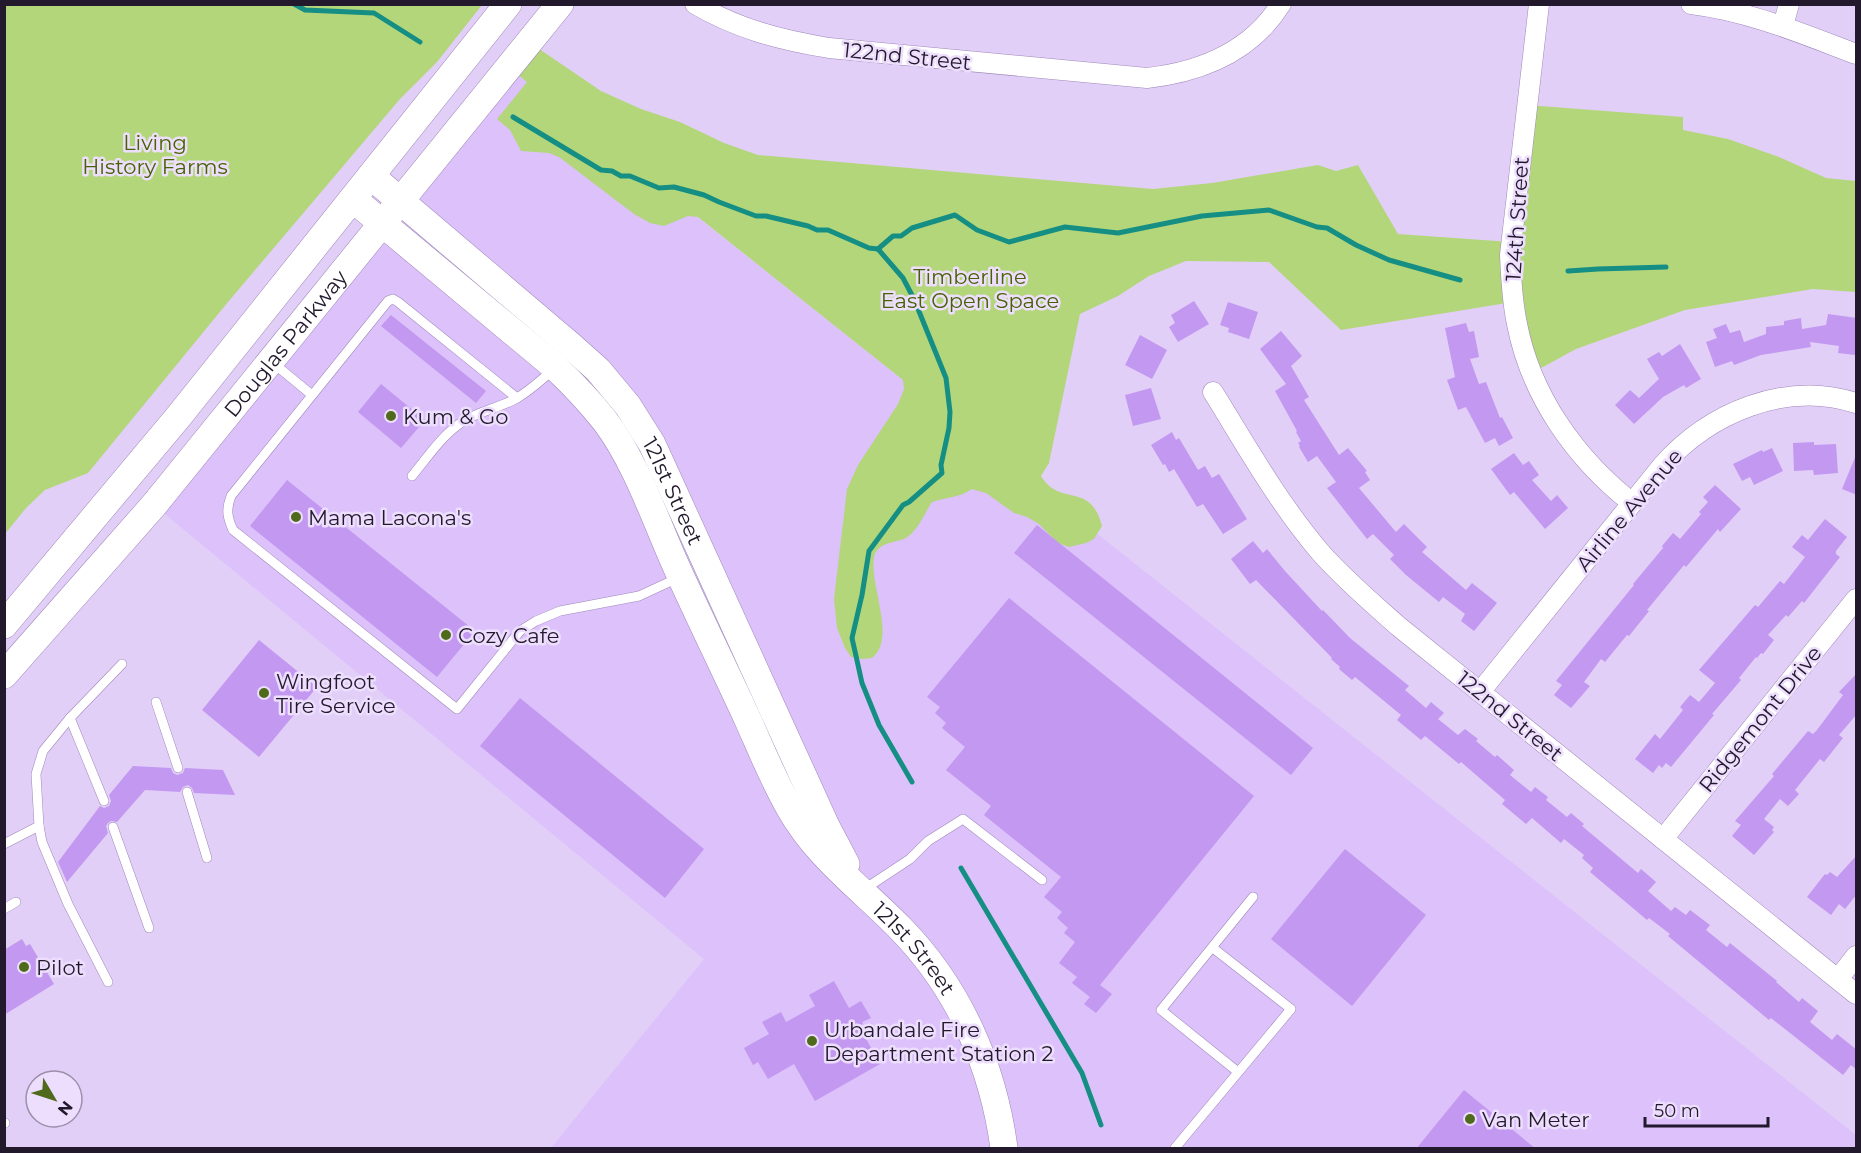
<svg xmlns="http://www.w3.org/2000/svg" width="1861" height="1153" font-family="Montserrat,sans-serif">
<rect width="100%" height="100%" fill="#e2cff8"/>
<!-- built -->
<polygon fill="#dcc1fb" points="508,67 1856,1135 1856,1148 551,1148 704,959 154,505"/>
<!-- green -->
<g fill="#b3d67b">
<polygon points="5,4 482,5 437,62 400,99 228,302 88,473 45,490 26,508 5,534"/>
<path d="M 529,42 L 601,91 L 641,109 L 680,122 L 724,143 L 758,155 L 1153,189 L 1212,183 L 1318,165 L 1336,171 L 1358,165 L 1398,234 L 1511,242 L 1527,105 L 1683,117 L 1683,130 L 1728,139 L 1779,157 L 1826,178 L 1856,181 L 1856,292 L 1813,289 L 1685,310 L 1576,349 L 1532,373 L 1513,302 L 1341,330 L 1269,262 L 1186,261 L 1149,276 L 1118,296 L 1080,314 L 1049,463 L 1041,476 C 1060,508 1090,480 1102,526 L 1094,539 L 1086,543 L 1069,547 L 1058,543 L 1039,524 L 1027,517 L 1014,513 L 986,493 L 972,489 C 959,498 946,497 932,502 C 924,514 917,533 904,539 C 893,543 876,543 874,558 C 869,584 897,639 872,658 L 862,659 L 851,657 L 845,648 L 837,628 L 834,599 L 847,489 L 858,465 L 898,404 L 904,389 L 903,380 L 698,217 L 688,216 L 664,226 L 650,223 L 634,214 L 559,157 L 549,153 L 521,151 L 510,130 L 497,119 L 527,82 L 508,67 Z"/>
</g>
<g fill="none" stroke-linecap="round" stroke-linejoin="round">
<!-- stream -->
<g stroke="#158e84" stroke-width="5">
<polyline points="294,4 305,10 374,13 420,42"/>
<polyline points="513,117 601,170 612,171 621,176 630,176 659,188 674,187 704,195 719,202 756,216 766,216 808,226 817,230 828,230 869,248 878,249 893,236 901,236 912,228 955,215 977,230 1009,242 1065,227 1118,233 1202,216 1269,210 1317,227 1327,228 1356,245 1389,260 1460,280"/>
<polyline points="878,249 903,278 914,299 946,378 950,412 949,428 941,465 942,473 909,502 903,505 869,551 862,595 852,638 862,683 879,725 912,782"/>
<polyline points="1568,271 1598,269 1666,267"/>
<polyline points="961,868 1082,1073 1101,1125"/>
</g>
</g>
<!-- building -->
<g fill="#c398f0">
<polygon points="1194,301 1209,324 1178,342 1169,327 1175,323 1171,315"/>
<polygon points="1228,302 1258,312 1249,339 1228,332 1229,328 1220,325"/>
<polygon points="1828,314 1857,318 1855,355 1838,353 1839,346 1810,342 1811,347 1761,355 1734,365 1732,361 1715,367 1706,342 1717,338 1713,329 1726,324 1730,333 1740,330 1744,342 1766,334 1766,327 1784,325 1784,321 1801,318 1802,329 1826,325"/>
<polygon points="391,315 486,391 476,403 381,326"/>
<polygon points="1466,323 1469,332 1474,331 1479,357 1470,359 1479,384 1486,382 1500,418 1502,417 1513,438 1499,446 1495,438 1485,443 1466,407 1458,410 1447,380 1455,377 1445,328"/>
<polygon points="1281,331 1302,356 1291,366 1309,397 1304,400 1339,455 1348,448 1367,471 1365,472 1370,480 1359,488 1396,532 1404,524 1427,547 1422,552 1466,590 1472,583 1497,603 1474,631 1461,621 1465,614 1443,597 1439,602 1406,575 1390,559 1394,555 1373,534 1367,539 1327,488 1336,482 1317,456 1308,462 1299,447 1300,446 1298,443 1301,441 1296,432 1297,431 1275,391 1286,384 1260,349"/>
<polygon points="1140,335 1167,350 1152,379 1125,365"/>
<polygon points="1680,344 1701,379 1686,388 1684,385 1663,397 1634,424 1615,405 1630,390 1639,398 1659,379 1647,359 1659,352 1662,356"/>
<polygon points="381,384 425,420 401,448 358,412"/>
<polygon points="1151,388 1161,419 1133,426 1125,395"/>
<polygon points="1172,432 1176,440 1179,438 1198,470 1205,466 1212,478 1219,474 1247,519 1223,534 1203,504 1197,507 1174,469 1169,472 1165,464 1163,465 1151,445"/>
<polygon points="1814,442 1814,445 1836,444 1838,473 1814,475 1813,470 1794,471 1793,443"/>
<polygon points="1772,448 1783,471 1754,485 1750,477 1742,481 1733,464 1762,450 1763,452"/>
<polygon points="1514,453 1523,465 1529,461 1539,475 1532,480 1551,501 1557,495 1568,508 1545,529 1514,492 1510,495 1491,469"/>
<polygon points="1856,455 1857,455 1857,495 1842,489"/>
<polygon points="287,480 475,631 437,677 250,526"/>
<polygon points="1715,485 1741,509 1720,532 1718,529 1686,567 1684,565 1647,610 1649,611 1629,636 1627,635 1605,662 1601,659 1584,682 1590,686 1571,708 1554,695 1562,685 1556,681 1634,585 1633,584 1663,548 1662,546 1673,533 1680,539 1701,514 1699,512 1708,502 1703,497"/>
<polygon points="1825,519 1847,537 1836,551 1836,554 1840,557 1804,603 1802,601 1788,617 1786,615 1768,635 1774,640 1763,654 1761,653 1757,658 1756,657 1739,678 1741,680 1712,714 1714,715 1671,767 1666,763 1662,768 1659,765 1653,773 1635,759 1655,734 1660,739 1683,710 1680,707 1690,695 1699,702 1715,683 1699,670 1755,605 1758,607 1780,581 1784,584 1805,557 1792,547 1802,535 1808,540"/>
<polygon points="1037,525 1313,748 1291,775 1014,553"/>
<polygon points="1253,541 1263,553 1267,549 1285,571 1322,611 1323,610 1350,638 1409,686 1405,690 1426,708 1431,702 1444,713 1438,719 1458,735 1465,729 1478,739 1476,741 1495,757 1497,755 1514,770 1510,775 1531,792 1535,787 1548,797 1546,800 1567,817 1571,813 1584,824 1582,826 1638,873 1641,869 1656,882 1648,891 1671,911 1675,907 1686,915 1690,910 1710,925 1706,930 1727,947 1730,943 1777,981 1776,982 1799,1002 1802,998 1818,1011 1810,1022 1832,1040 1837,1034 1857,1050 1857,1070 1851,1065 1843,1075 1771,1018 1769,1020 1668,936 1670,934 1649,918 1647,920 1590,872 1593,868 1582,858 1584,855 1564,839 1561,843 1532,818 1526,824 1502,804 1505,800 1461,762 1459,764 1425,736 1421,740 1397,720 1401,715 1355,677 1352,680 1339,669 1340,667 1331,659 1332,658 1256,580 1250,584 1231,559"/>
<polygon points="1009,598 1254,796 1100,985 1112,994 1096,1013 1084,1004 1090,997 1072,983 1077,977 1059,963 1075,942 1064,933 1068,928 1057,918 1062,912 1044,897 1061,877 984,815 991,806 946,770 965,747 942,728 946,723 935,713 940,707 927,697"/>
<polygon points="259,640 317,687 259,757 202,710"/>
<polygon points="1857,673 1857,714 1839,735 1843,738 1824,762 1820,759 1795,790 1799,794 1788,806 1780,799 1764,819 1774,827 1772,830 1774,832 1754,855 1732,836 1741,825 1735,821 1774,776 1772,774 1808,731 1813,734 1817,730 1843,695 1839,692"/>
<polygon points="520,698 704,849 665,898 480,746"/>
<polygon points="133,766 171,768 173,773 177,775 183,773 185,768 223,770 235,795 194,793 192,788 188,785 183,787 180,792 145,790 117,822 111,821 108,823 106,826 108,833 67,882 58,862 100,806 104,808 109,806 111,801 109,795"/>
<polygon points="1345,849 1426,915 1352,1006 1271,939"/>
<polygon points="1857,855 1857,894 1845,909 1839,904 1831,915 1807,897 1825,874 1827,875 1830,872 1837,877"/>
<polygon points="22,939 26,946 30,944 54,984 4,1015 4,950"/>
<polygon points="834,981 849,1008 861,1001 871,1018 862,1022 863,1024 859,1026 880,1064 815,1101 794,1064 768,1079 758,1062 753,1065 744,1048 769,1034 762,1022 781,1012 786,1022 815,1006 809,995"/>
<polygon points="1464,1090 1536,1149 1416,1149"/>
</g>
<g fill="none" stroke-linecap="round" stroke-linejoin="round">
<!-- lane casing -->
<g stroke="#9f88b9" stroke-width="10">
<g id="lane">
<polyline points="272,362 312,395"/>
<path d="M 517,398 L 398,302 L 393,299 L 388,301 L 231,496 C 226,509 227,517 233,530 L 457,709 L 520,631 L 536,621 L 560,611 L 639,596 L 680,577"/>
<path d="M 412,476 C 427,458 442,435 462,422 C 479,411 500,408 517,398 C 531,390 542,379 554,369"/>
<polyline points="156,702 178,768"/>
<polyline points="70,718 104,801"/>
<polyline points="187,792 207,858"/>
<polyline points="113,827 149,928"/>
<polyline points="4,844 39,826"/>
<polyline points="863,890 910,859 928,841 963,819 1042,880"/>
<polyline points="4,909 16,902"/>
<polyline points="108,982 68,904 42,842 39,826 36,774 43,751 70,718 122,664"/>
<polyline points="1238,1072 1161,1010 1253,897"/>
<polyline points="4,1123 5,1123"/>
<polyline points="1175,1148 1291,1009 1213,948"/>
</g>
</g>
<!-- street casing -->
<g stroke="#9f88b9" stroke-width="21">
<g id="street">
<path d="M 695,4 C 738,29 780,40 829,48 L 1147,78 C 1200,72 1251,52 1281,4"/>
<path d="M 1539,4 L 1510,255 C 1511,278 1512,301 1517,324 C 1531,396 1575,458 1632,503"/>
<path d="M 1691,4 C 1749,11 1803,34 1856,54"/>
<polyline points="1783,26 1789,4"/>
<path d="M 1213,392 C 1247,447 1279,504 1321,553 C 1344,579 1371,602 1398,626 L 1856,994"/>
<path d="M 1480,692 L 1662,466 C 1709,413 1785,380 1856,403"/>
<polyline points="1663,839 1856,599"/>
<polyline points="1838,979 1856,956"/>
</g>
</g>
<!-- secondary casing -->
<g stroke="#9f88b9" stroke-width="28">
<g id="secondary">
<path id="s1" d="M 371,176 L 570,345 L 598,370 L 628,406 L 652,444 L 826,826 L 846,864"/>
<path id="s2" d="M 353,199 L 555,367 C 573,384 590,402 605,421 C 636,462 655,519 676,566 C 699,617 724,668 748,720 C 761,749 773,779 789,807 C 816,856 862,889 900,928 C 959,988 993,1066 1004,1148"/>
<polyline points="4,625 179,416 508,4"/>
<path id="s3" d="M 4,675 L 154,505 L 560,4"/>
</g>
</g>
<!-- lane -->
<use href="#lane" stroke="#fff" stroke-width="9"/>
<!-- street -->
<use href="#street" stroke="#fff" stroke-width="20"/>
<!-- secondary -->
<use href="#secondary" stroke="#fff" stroke-width="27"/>
</g>
<!-- markers -->
<g fill="#506a1c" stroke="#eddefe" stroke-width="2">
<circle cx="391" cy="416" r="6"/>
<circle cx="296" cy="517" r="6"/>
<circle cx="446" cy="635" r="6"/>
<circle cx="264" cy="693" r="6"/>
<circle cx="24" cy="967" r="6"/>
<circle cx="812" cy="1041" r="6"/>
<circle cx="1470" cy="1119" r="6"/>
</g>
<g text-anchor="middle" dominant-baseline="central" stroke-width="5" stroke-linejoin="round" paint-order="stroke">
<!-- street labels -->
<g font-size="21" fill="#22192c" stroke="#eddefe">
<text transform="translate(907 56) rotate(6)">122nd Street</text>
<text transform="translate(1517 219) rotate(-86)">124th Street</text>
<text stroke="none"><textPath href="#s3" startOffset="435">Douglas Parkway</textPath></text>
<text stroke="none"><textPath href="#s1" startOffset="442">121st Street</textPath></text>
<text transform="translate(1629 510) rotate(-50)">Airline Avenue</text>
<text transform="translate(1510 716) rotate(39)">122nd Street</text>
<text transform="translate(1760 719) rotate(-51)">Ridgemont Drive</text>
<text stroke="none"><textPath href="#s2" startOffset="954">121st Street</textPath></text>
</g>
<!-- park labels -->
<g font-size="21" fill="#476200" stroke="#eddefe">
<text x="155" y="142">Living<tspan x="155" dy="24">History Farms</tspan></text>
<text x="970" y="276">Timberline<tspan x="970" dy="24">East Open Space</tspan></text>
</g>
<!-- poi labels -->
<g font-size="21" fill="#22192c" stroke="#eddefe" text-anchor="start">
<text x="403" y="416">Kum &amp; Go</text>
<text x="308" y="517">Mama Lacona's</text>
<text x="458" y="635">Cozy Cafe</text>
<text x="276" y="681">Wingfoot<tspan x="276" dy="24">Tire Service</tspan></text>
<text x="36" y="967">Pilot</text>
<text x="824" y="1029">Urbandale Fire<tspan x="824" dy="24">Department Station 2</tspan></text>
<text x="1482" y="1119">Van Meter</text>
</g>
</g>
<!-- border -->
<rect width="1861" height="1153" fill="none" stroke="#22192c" stroke-width="12"/>
<!-- north arrow -->
<g transform="translate(54 1099) rotate(129)"><circle r="28" fill="#eddefe" stroke="#9c8faa" stroke-width="1.5"/>
<path d="M0-4.5L10 22L0 15L-10 22Z" fill="#506a1c"/>
<text y="-9" font-size="16" font-weight="bold" text-anchor="middle" fill="#22192c">N</text>
</g>
<!-- scale -->
<path d="M1645 1117v9h123v-9" fill="none" stroke="#22192c" stroke-width="3"/>
<text x="1654" y="1117" font-size="18" fill="#22192c" stroke="#eddefe" stroke-width="4.5" paint-order="stroke">50 m</text>
</svg>
